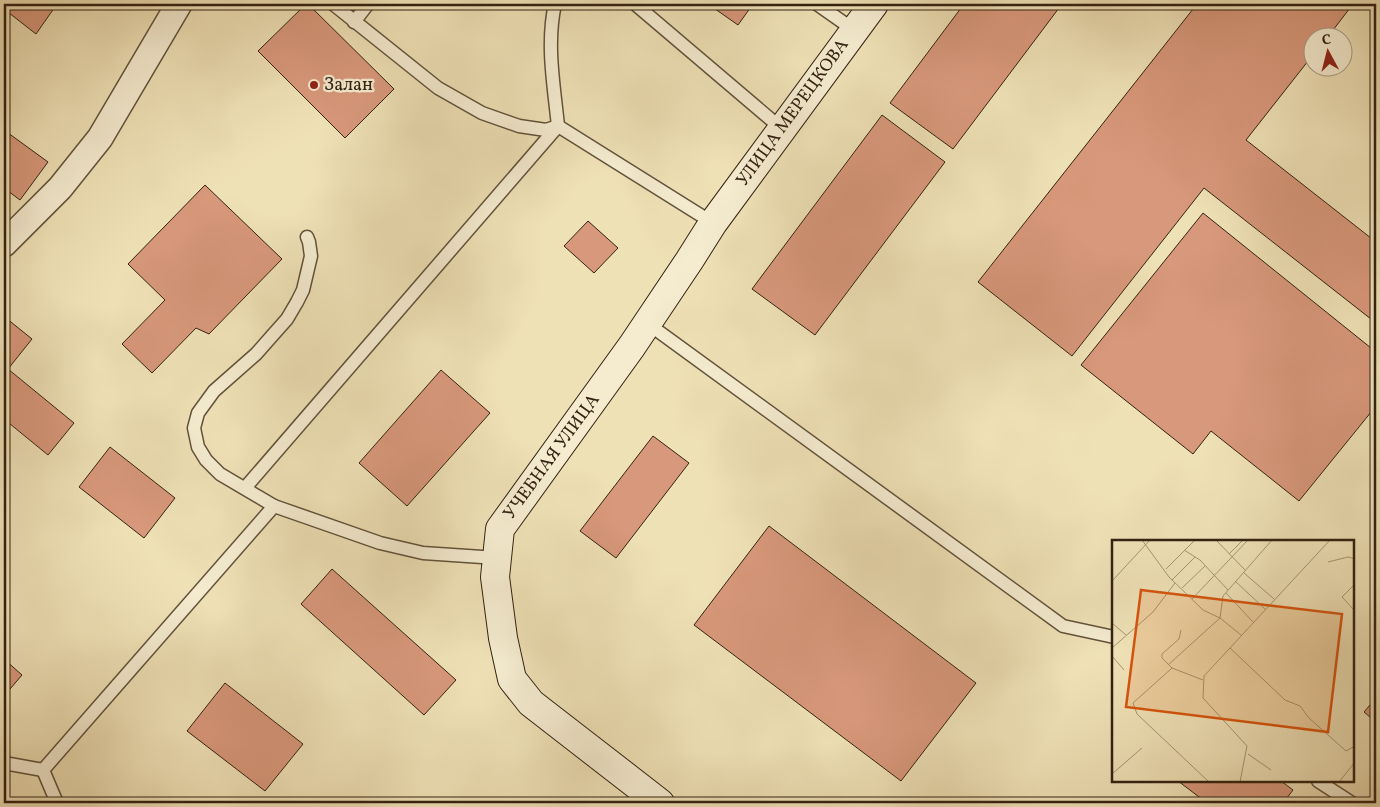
<svg xmlns="http://www.w3.org/2000/svg" width="1380" height="807" font-family="Vollkorn,serif">
<rect width="100%" height="100%" fill="#efe1b6"/>
<filter id="stains"><feTurbulence type="fractalNoise" baseFrequency=".004" numOctaves="4"/><feColorMatrix values="0 0 0 0 .2 0 0 0 0 .09 0 0 0 0 .02 0 0 0 .5 -.17"/></filter>
<radialGradient id="worn" r=".72"><stop offset=".6" stop-color="#630" stop-opacity="0"/><stop offset="1" stop-color="#630" stop-opacity=".3"/></radialGradient>
<!-- building -->
<g fill="#d8987b" stroke="#332212">
<polygon points="4,4 57,4 36,34 4,9"/>
<polygon points="306,4 308,4 394,89 345,138 258,51"/>
<polygon points="708,4 753,4 738,25"/>
<polygon points="964,4 1062,4 953,149 890,103"/>
<polygon points="1197,4 1353,4 1327,38 1312,38 1312,56 1246,140 1376,242 1376,323 1204,188 1072,356 978,282"/>
<polygon points="882,115 945,162 815,335 752,289"/>
<polygon points="4,130 48,162 20,200 4,188"/>
<polygon points="205,185 282,259 209,334 196,328 152,373 122,344 165,300 128,264"/>
<polygon points="1203,213 1376,352 1376,406 1299,501 1211,431 1193,454 1081,365"/>
<polygon points="588,221 618,248 594,273 564,246"/>
<polygon points="6,318 32,339 8,369 74,423 48,455 4,419 4,321"/>
<polygon points="441,370 490,413 407,506 359,463"/>
<polygon points="653,436 689,463 616,558 580,531"/>
<polygon points="110,447 175,498 144,538 79,487"/>
<polygon points="769,526 976,683 901,781 694,625"/>
<polygon points="332,569 456,680 424,715 301,604"/>
<polygon points="4,659 22,675 4,696"/>
<polygon points="225,683 303,744 265,791 187,731"/>
<polygon points="1376,698 1376,722 1364,712"/>
<polygon points="1178,781 1281,781 1293,790 1283,803 1207,803"/>
<polygon points="1026,797 1034,803 1021,803"/>
</g>
<g fill="none" stroke-linecap="round" stroke-linejoin="round">
<!-- lane casing -->
<g stroke="#62523b" stroke-width="15">
<g id="lane">
<polyline points="333,4 438,88 482,113 519,126 546,130 558,126 713,223"/>
<polyline points="635,4 782,129"/>
<polyline points="817,4 854,30"/>
<polyline points="354,22 368,4"/>
<polyline points="307,237 309,242 311,256 303,290 297,302 287,319 271,337 256,354 214,391 198,413 194,428 198,447 206,460 220,474 274,506 380,543 423,553 497,558"/>
<polyline points="647,323 1063,626 1114,637"/>
<path d="M 245,488 L 558,126 C 554,86 546,44 555,4"/>
<polyline points="4,763 43,770"/>
<polyline points="1318,781 1352,803"/>
<polyline points="57,803 43,770 274,506"/>
</g>
</g>
<!-- street casing -->
<g stroke="#62523b" stroke-width="28">
<polyline id="street" points="4,244 60,188 100,138 179,4"/>
</g>
<!-- secondary casing -->
<g stroke="#332212" stroke-width="30">
<polyline id="secondary" points="660,803 531,703 512,679 503,638 495,577 500,529 632,346 689,261 713,223 874,4"/>
</g>
<!-- lane -->
<use href="#lane" stroke="#f5ecd0" stroke-width="12"/>
<!-- street -->
<use href="#street" stroke="#f5ecd0" stroke-width="25"/>
<!-- secondary -->
<use href="#secondary" stroke="#f5ecd0" stroke-width="28"/>
</g>
<!-- markers -->
<circle fill="#8f2418" stroke="#f5ecd0" stroke-width="2" cx="314" cy="85" r="5"/>
<g text-anchor="middle" dominant-baseline="central" stroke-width="4.5" stroke-linejoin="round" paint-order="stroke">
<!-- poi labels -->
<g font-size="18" fill="#332212" stroke="#f5ecd0" text-anchor="start">
<text x="324" y="85">Залан</text>
</g>
<!-- street labels -->
<g font-size="18" fill="#332212" stroke="#f5ecd0">
<text transform="translate(793 113) rotate(-54)">УЛИЦА МЕРЕЦКОВА</text>
<text transform="translate(552 457) rotate(-54)">УЧЕБНАЯ УЛИЦА</text>
</g>
</g>
<!-- overview -->
<g transform="translate(1112 540)">
<rect width="242" height="242" fill="#efe1b6"/>
<path fill="none" stroke="#a49574" stroke-width="1" d="M 30,0 L 57,37 L 91,70 L 108,78 L 129,95M 104,0 L 133,30M 72,10 L 88,20 L 116,50M 117,14 L 131,0M 216,22 L 236,17 L 243,19M 54,29 L 83,0M 132,33 L 162,59M 60,40 L 83,17M 0,41 L 38,0M 123,41 L 153,69M 243,44 L 230,57 L 243,71M 70,48 L 93,26M 114,53 L 141,82M 80,59 L 136,0M 0,83 L 14,95M 69,90 L 67,99 L 50,114 L 50,118 L 60,128 L 91,140M 0,108 L 41,72 L 63,43M 118,108 L 173,160 L 188,166 L 197,178 L 234,211 L 243,206M 0,116 L 12,130M 56,125 L 108,78 L 111,56 L 160,0M 60,128 L 21,163 L 25,174 L 97,242M 136,214 L 159,230M 0,234 L 30,208M 128,242 L 135,206 L 91,158 L 92,136 L 218,0M 227,242 L 243,222"/>
<path fill="#d6540d" fill-opacity="0.15" stroke="#d6540d" stroke-width="2.5" d="M 29,50 L 230,74 L 216,192 L 14,167 Z"/>
<rect width="242" height="242" fill="none" stroke="#332212" stroke-width="2.5"/>
</g>
<!-- margin -->
<rect width="1380" height="807" fill="none" stroke="#efe1b6" stroke-width="20"/>
<rect x="5" y="5" width="1370" height="797" fill="none" stroke="#332212" stroke-width="2.5"/>
<rect x="10" y="10" width="1360" height="787" fill="none" stroke="#332212"/>
<!-- north arrow -->
<g transform="translate(1328 52) rotate(353)"><circle r="24" fill="#f5ecd0" stroke="#a79b84"/>
<path d="M0-4L9 19L0 12L-9 19Z" fill="#8f2418"/>
<text y="-8" font-size="14" font-weight="bold" text-anchor="middle" fill="#332212">С</text>
</g>
<rect width="100%" height="100%" filter="url(#stains)"/>
<rect width="100%" height="100%" fill="url(#worn)"/>
</svg>
